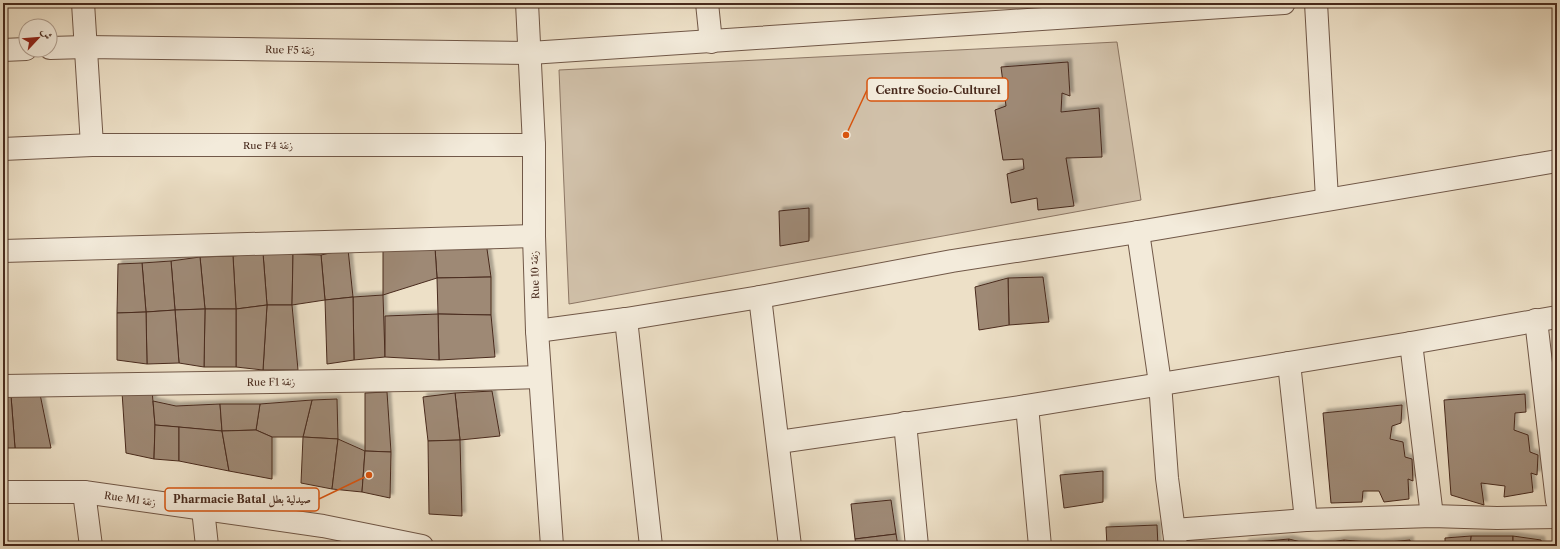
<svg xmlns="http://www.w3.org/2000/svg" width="1560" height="549" font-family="'Libre Caslon Text',Amiri,serif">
<defs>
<filter id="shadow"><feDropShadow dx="3.5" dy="-3.5" stdDeviation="1" flood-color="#0004"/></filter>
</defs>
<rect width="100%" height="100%" fill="#ede0c7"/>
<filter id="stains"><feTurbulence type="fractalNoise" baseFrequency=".005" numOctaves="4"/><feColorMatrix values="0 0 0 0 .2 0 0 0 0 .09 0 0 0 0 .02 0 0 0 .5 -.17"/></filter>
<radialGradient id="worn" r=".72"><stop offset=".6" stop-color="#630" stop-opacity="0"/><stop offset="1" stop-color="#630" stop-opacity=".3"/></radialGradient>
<!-- green -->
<polygon fill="#d1c1aa" stroke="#8c7664" points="1117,42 1141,200 569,304 559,70"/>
<!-- building -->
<g fill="#9e8975" stroke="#482a1d" filter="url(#shadow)">
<polygon points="1068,62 1070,96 1062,93 1061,112 1099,108 1102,157 1066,158 1074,206 1038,210 1037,198 1011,203 1007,174 1024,169 1023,159 1003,160 995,110 1006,106 1001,67"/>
<polygon points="809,208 809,241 780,246 779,211"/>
<polygon points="486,242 491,277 437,278 435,248"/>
<polygon points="383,248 435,248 437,278 383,295"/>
<polygon points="348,249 353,297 325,300 321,255"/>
<polygon points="263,253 293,254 292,305 267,305"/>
<polygon points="263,253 267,305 236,309 233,256"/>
<polygon points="293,254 321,255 325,300 292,305"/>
<polygon points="233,256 236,309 205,309 200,257"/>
<polygon points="200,257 205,309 175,310 171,261"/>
<polygon points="171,261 175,310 146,312 142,263"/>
<polygon points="142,263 146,312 117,313 118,264"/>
<polygon points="491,277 491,315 438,314 437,278"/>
<polygon points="1043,277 1049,322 1009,325 1008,278"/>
<polygon points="1008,278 1009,325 979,330 975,287"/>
<polygon points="383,295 385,357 354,360 353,297"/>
<polygon points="353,297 354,360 327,364 325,300"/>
<polygon points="267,305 292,305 298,370 263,370"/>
<polygon points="267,305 263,370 236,367 236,309"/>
<polygon points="205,309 236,309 236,367 204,367"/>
<polygon points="205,309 204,367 179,363 175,310"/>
<polygon points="175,310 179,363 147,364 146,312"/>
<polygon points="146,312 147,364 117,360 117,313"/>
<polygon points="438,314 491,315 495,357 439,360"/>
<polygon points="438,314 439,360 385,357 385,316"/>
<polygon points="152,390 155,425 154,459 126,453 122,392"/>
<polygon points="492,391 500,436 460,440 455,393"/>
<polygon points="387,392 391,452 365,451 365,393"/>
<polygon points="455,393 460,440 428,441 423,397"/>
<polygon points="40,394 51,448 15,448 11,396"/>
<polygon points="1525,394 1526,412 1515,413 1514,430 1528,435 1530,452 1538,455 1537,475 1531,473 1533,492 1504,497 1505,486 1481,483 1484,505 1451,495 1444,400"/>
<polygon points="3,396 11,396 15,448 3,448"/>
<polygon points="337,399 338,439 303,437 312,400"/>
<polygon points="312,400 303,437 272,437 256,430 260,404"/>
<polygon points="153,401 176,406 220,404 222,431 155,425"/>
<polygon points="220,404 260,404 256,430 222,431"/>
<polygon points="1402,405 1401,423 1392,426 1390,439 1403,442 1405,457 1412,459 1413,481 1408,479 1409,499 1384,502 1379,491 1363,491 1362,502 1331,503 1323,413"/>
<polygon points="155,425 179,427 179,461 154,459"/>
<polygon points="179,427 222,431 229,471 179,461"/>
<polygon points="256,430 272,437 272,479 229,471 222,431"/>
<polygon points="303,437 338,439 332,489 301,483"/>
<polygon points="338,439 365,451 362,492 332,489"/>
<polygon points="460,440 462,516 429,514 428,441"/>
<polygon points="365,451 391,452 390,498 362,492"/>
<polygon points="1103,471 1103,502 1064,508 1060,475"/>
<polygon points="891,500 896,534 855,539 851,504"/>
<polygon points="1157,525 1158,546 1107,546 1106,527"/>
<polygon points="896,534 898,546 856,546 855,539"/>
<polygon points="1471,536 1513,536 1513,546 1470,546"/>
<polygon points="1471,536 1470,546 1445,546 1445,538"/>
<polygon points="1513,536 1541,540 1542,546 1513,546"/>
<polygon points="1289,539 1288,546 1245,546 1245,543"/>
<polygon points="1289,539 1313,545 1313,546 1288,546"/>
<polygon points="1344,540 1345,546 1313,546 1313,545"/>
<polygon points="1344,540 1379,543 1379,546 1345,546"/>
<polygon points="1410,540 1410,546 1379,546 1379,543"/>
</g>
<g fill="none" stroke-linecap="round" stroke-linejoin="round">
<!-- minor casing -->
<g stroke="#715848" stroke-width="24">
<g id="minor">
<polyline points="83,3 92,145"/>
<polyline points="527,3 534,145 534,236 537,331 552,546"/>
<polyline points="707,3 711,42"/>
<polyline points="1316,3 1327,199"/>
<polyline points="50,48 86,47 530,53 1284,3"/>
<polyline points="3,50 26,49"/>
<polyline points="3,149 92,145 534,145"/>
<polyline points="1138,232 1160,383 1167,478 1176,546"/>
<polyline points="3,251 534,236"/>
<polyline points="760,297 790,546"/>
<polyline points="626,319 651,546"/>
<polyline points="1536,320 1557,501"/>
<polyline points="537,331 626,319 760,297 952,261 1138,232 1557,161"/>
<polyline points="1411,343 1432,516"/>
<polyline points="1289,363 1306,520"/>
<polyline points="3,386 474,379 540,377"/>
<polyline points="1027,406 1040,546"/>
<polyline points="905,423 917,546"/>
<polyline points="779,442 1027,406 1411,343 1557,317"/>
<polyline points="3,492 84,492 323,526 422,546"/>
<polyline points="84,492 91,546"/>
<polyline points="203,509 207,546"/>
<polyline points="1174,530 1306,520 1432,516 1497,518 1557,517"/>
</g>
</g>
<!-- minor -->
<use href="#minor" stroke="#f3ebdb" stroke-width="22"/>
</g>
<g text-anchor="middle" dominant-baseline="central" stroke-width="3" stroke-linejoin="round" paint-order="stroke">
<!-- street labels -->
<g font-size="10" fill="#482a1d" stroke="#f3ebdb">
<text transform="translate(290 50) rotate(1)">Rue F5 زنقة</text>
<text x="268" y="145">Rue F4 زنقة</text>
<text transform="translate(535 275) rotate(-92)">Rue 10 زنقة</text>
<text transform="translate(271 382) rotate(-1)">Rue F1 زنقة</text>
<text transform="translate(130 499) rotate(8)">Rue M1 زنقة</text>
</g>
</g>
<!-- callouts -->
<path fill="none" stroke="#d8540e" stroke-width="1.5" d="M846 135L867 90M369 475L319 499"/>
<g fill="#d8540e" stroke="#f3ebdb" stroke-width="1.5">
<circle cx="846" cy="135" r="4"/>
<circle cx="369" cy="475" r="4"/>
</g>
<g fill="#f3ebdb" stroke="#d8540e" stroke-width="1.5">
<rect x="867" y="78" width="141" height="23" rx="4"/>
<rect x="165" y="488" width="154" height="23" rx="4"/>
</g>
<g font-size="11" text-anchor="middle" font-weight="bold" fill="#482a1d">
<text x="938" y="94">Centre Socio-Culturel</text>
<text x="242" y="503">Pharmacie Batal صيدلية بطل</text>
</g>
<!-- margin -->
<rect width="1560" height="549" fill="none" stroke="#ede0c7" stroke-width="16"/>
<rect x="4" y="4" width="1552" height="541" fill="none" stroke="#482a1d" stroke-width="2"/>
<rect x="8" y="8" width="1544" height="533" fill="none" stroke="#482a1d"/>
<!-- north arrow -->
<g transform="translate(38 38) rotate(64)"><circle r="19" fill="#f3ebdb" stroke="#af9e8f"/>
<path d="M0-3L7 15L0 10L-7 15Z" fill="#8f2418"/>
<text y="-6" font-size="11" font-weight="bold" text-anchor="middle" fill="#482a1d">ش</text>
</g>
<rect width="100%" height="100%" filter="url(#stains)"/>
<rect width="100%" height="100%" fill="url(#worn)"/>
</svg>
